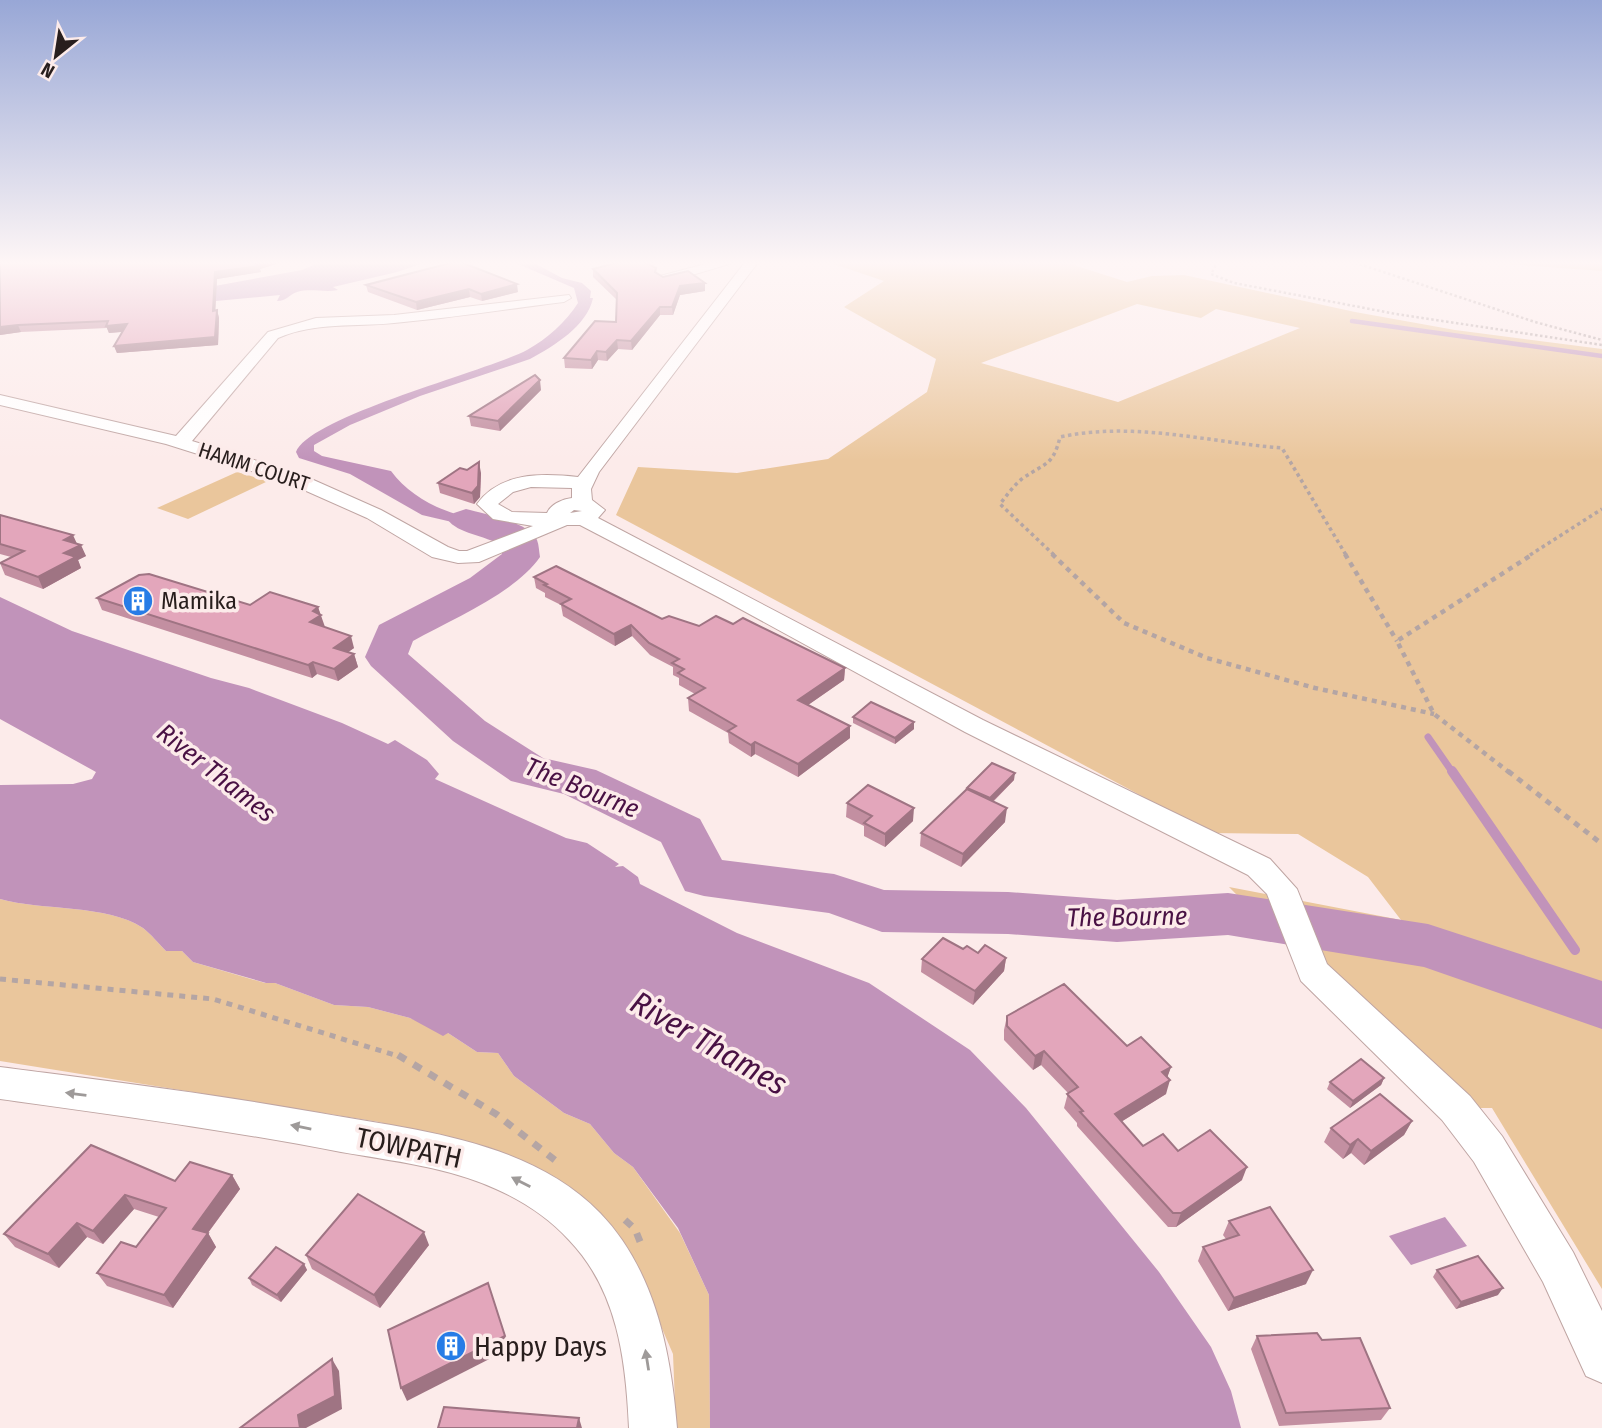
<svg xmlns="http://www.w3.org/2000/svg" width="1602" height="1428" font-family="'Fira Sans Condensed',sans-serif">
<rect width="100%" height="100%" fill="#fcebea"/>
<!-- green -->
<g fill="#eac69c" fill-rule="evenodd">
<path d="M 825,261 L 1061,261 L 1127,282 L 1152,276 L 1184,275 L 1355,312 L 1455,330 L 1602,349 L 1602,1289 L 1492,1108 L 1456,1108 L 1313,972 L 1229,887 L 1401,920 L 1368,877 L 1298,834 L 1211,833 L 616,515 L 638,467 L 737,473 L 828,459 L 927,392 L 936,359 L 844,307 L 884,281 ZM 1137,304 L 1201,318 L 1216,309 L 1300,328 L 1118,402 L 981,363 Z"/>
<polygon points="1469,261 1602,261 1602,271"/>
<polygon points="237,472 268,481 188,519 157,508"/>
<path d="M 0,899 C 42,911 107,904 143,928 C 151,934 159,944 166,951 L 182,951 L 193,962 L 265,983 L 275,983 L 334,1005 L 368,1007 L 410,1018 L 448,1033 L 477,1052 L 498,1053 L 514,1076 L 564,1113 L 590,1124 L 614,1153 L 633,1167 L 680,1233 L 709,1295 L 710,1428 L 676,1428 L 673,1354 L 641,1280 L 507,1157 L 379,1122 L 0,1061 Z"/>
</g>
<!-- water -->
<g fill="#c193ba">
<path d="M 323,261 L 429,261 L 397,272 L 333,287 L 338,290 C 325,293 311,288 297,292 C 288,295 287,301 277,301 L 280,295 L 173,305 L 209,287 L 302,270 Z"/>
<path d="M 511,261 L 534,263 L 562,278 L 582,283 L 591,291 L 590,298 L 593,298 C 587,326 554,346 530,359 L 420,396 L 350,425 L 314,445 L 314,451 L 322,456 L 391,471 C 408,494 435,509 463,516 C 482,522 509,521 523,537 L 508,542 L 502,536 L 482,529 L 422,515 L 350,474 L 299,458 L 296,452 C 310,416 487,371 527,350 C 547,339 566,322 578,303 L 574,288 Z"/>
<path d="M 0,597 L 72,631 L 211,678 L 249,688 L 342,723 L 388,744 L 395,740 L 427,760 L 439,774 L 435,779 L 566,838 L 587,843 L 619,864 L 615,867 L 623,866 L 638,877 L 640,884 L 737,933 L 869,983 L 970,1050 L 1026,1108 L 1159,1272 L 1211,1347 L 1231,1391 L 1241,1428 L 710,1428 L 709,1295 L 678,1228 L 633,1167 L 614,1153 L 590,1124 L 564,1113 L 514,1076 L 498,1053 L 477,1052 L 448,1033 L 443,1036 L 410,1018 L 368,1007 L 334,1005 L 275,983 L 266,983 L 193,962 L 182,951 L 166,951 C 159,944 151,934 143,928 C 107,904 42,911 0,899 L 0,785 L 73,784 L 92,779 L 96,772 L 0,719 Z"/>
<polygon points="1445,1217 1467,1246 1411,1265 1389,1236"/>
</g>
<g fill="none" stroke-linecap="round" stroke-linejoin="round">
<!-- stream-far2 -->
<polyline stroke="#c193ba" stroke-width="4.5" points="1352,321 1602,356"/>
<!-- stream-far1 -->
<polyline stroke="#c193ba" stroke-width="7" points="1428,737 1453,773"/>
<!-- stream -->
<polyline stroke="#c193ba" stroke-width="10" points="1452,771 1575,950"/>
<!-- river -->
<path fill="#c193ba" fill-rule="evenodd" d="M 466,509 C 484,514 530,522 537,540 C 539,545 539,552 540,557 C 514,594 452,619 413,641 L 408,654 L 485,721 L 543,758 L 596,770 L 700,819 L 722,860 L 834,874 L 884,890 L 1008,892 L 1117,900 L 1228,893 L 1428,924 L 1602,981 L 1602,1029 L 1424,967 L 1228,935 L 1117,942 L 1008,934 L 882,932 L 829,913 L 704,896 L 685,891 L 661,842 L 564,794 L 511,781 L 453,741 L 371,666 L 365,657 L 379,625 L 470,578 L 502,554 L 501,545 C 486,536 457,533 448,520 L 454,513 Z"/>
<!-- minor casing -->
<g stroke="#bfa5a3" stroke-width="2">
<g id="minor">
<polygon points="717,261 739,261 665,283 658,279 660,276"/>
<path d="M 746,261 L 759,261 L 599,472 L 591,489 L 592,500 L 605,510 L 598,518 L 983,720 L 1270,859 L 1297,889 L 1327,964 L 1470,1096 L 1502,1136 L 1573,1252 L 1602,1311 L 1602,1383 L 1586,1376 L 1543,1282 L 1474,1162 L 1442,1120 L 1301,981 L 1267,894 L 1248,875 L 965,732 L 720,598 L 580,525 L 567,525 L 479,562 L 458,563 L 432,557 L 367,518 L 286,482 L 166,444 L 0,405 L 0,395 L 176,436 L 268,332 L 316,318 L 394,315 L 569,295 L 571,298 L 564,302 C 507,309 451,318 394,323 C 355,327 315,322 278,338 L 192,441 L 300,474 L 381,510 L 448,547 L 459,551 L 467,551 L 533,526 L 493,519 L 477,504 C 500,472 542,473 578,477 ZM 531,487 L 572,488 L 572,498 C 563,499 551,504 547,513 L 512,512 L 498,504 L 513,492 ZM 574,510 L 582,511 L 570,513 Z"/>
<path d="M 0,1067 C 107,1081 214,1094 320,1113 C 415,1130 529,1140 600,1213 C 655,1270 671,1352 677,1428 L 629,1428 C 626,1361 618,1291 569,1240 C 549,1218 523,1201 496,1189 C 448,1167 393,1161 341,1152 C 228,1130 114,1115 0,1099 Z"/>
</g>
</g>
<!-- path-far4 -->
<g stroke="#b4a5a4" stroke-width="2.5" stroke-dasharray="2.5 2.5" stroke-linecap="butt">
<polyline points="1218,261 1211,274 1234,283 1396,314 1602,345"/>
<polyline points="1350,261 1535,322 1602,340"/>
</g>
<!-- path-far3 -->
<g stroke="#b4a5a4" stroke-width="3.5" stroke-dasharray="3.5 3.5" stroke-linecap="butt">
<path d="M 1054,555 L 1000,504 C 1007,495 1014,485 1023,478 C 1045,463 1053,466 1060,437 C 1135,421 1207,442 1282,448 L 1346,555"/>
<polyline points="1530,555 1602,509"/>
</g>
<!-- path-far2 -->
<g stroke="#b4a5a4" stroke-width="4.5" stroke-dasharray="5 5" stroke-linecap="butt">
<polyline points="1052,554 1124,623 1207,658 1315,688 1434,714"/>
<polyline points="1345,554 1397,641"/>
<polyline points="1510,773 1434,714 1397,641 1533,554"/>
</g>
<!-- path-far1 -->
<g stroke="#b4a5a4" stroke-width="5" stroke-dasharray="6 6" stroke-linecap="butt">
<polyline points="1508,771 1602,844"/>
<polyline points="0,979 213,999 401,1057"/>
</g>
<!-- path -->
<g stroke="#b4a5a4" stroke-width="7" stroke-dasharray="9 9" stroke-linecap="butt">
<polyline points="398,1055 496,1114 560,1164"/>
<polyline points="625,1220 635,1229 641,1244"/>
</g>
<!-- minor -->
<use href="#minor" fill="#fff" fill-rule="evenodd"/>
</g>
<!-- wall -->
<g fill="#c38fa1">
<polygon points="0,261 286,261 260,269 261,272 217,279 215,311 217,310 219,318 218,345 117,353 114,346 122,332 109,333 107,328 21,332 0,335"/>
<polygon points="593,269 657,273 663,277 705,283 705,291 680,295 673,315 660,315 632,350 618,349 607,361 598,360 592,369 565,368 564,358 616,322 617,300 593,277"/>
<polygon points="366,285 518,292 482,301 470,297 417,310 368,292"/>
<polygon points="541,390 500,431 471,426 469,416"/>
<polygon points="481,473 480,497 474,504 440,493 438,483"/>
<polygon points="0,515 77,544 86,556 78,560 81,568 43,589 5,575 0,563 11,557 0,554"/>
<polygon points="534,577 662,619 699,626 733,624 845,668 844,680 808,705 850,738 798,777 755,754 751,757 729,743 728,733 689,711 688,698 695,694 679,685 679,678 673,675 673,667 650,655 632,636 615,646 563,616 561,605 545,597 545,593 536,588"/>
<polygon points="97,598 318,607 324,627 354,648 348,652 354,654 358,667 338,681 317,674 312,678 102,610"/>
<polygon points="853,717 914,729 895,744 853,723"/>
<polygon points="1014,780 993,802 1005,822 961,867 920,846 921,833 967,789 967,788"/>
<polygon points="847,803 913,821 885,847 864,836 864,826 846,817"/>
<polygon points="963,949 1006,958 1004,971 973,1005 921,972 922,959"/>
<polygon points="1007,1016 1127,1046 1171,1067 1167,1077 1166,1094 1121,1122 1143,1146 1178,1151 1242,1180 1176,1227 1168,1227 1077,1126 1077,1123 1064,1108 1068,1093 1041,1065 1033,1070 1004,1040 1004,1030"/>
<polygon points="1384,1078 1381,1085 1350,1108 1327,1089 1330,1082"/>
<polygon points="1412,1121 1404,1135 1364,1165 1351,1153 1343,1159 1324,1142 1331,1128"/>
<polygon points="91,1145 175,1181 232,1175 240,1189 208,1233 216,1247 173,1308 107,1286 97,1273 136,1247 159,1217 134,1209 103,1244 87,1237 59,1268 15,1247 4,1234"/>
<polygon points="1229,1221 1306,1284 1228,1311 1198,1261 1203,1247 1226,1239 1223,1235"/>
<polygon points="429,1245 380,1308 312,1269 306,1255"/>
<polygon points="304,1264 307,1270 281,1302 252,1285 249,1278"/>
<polygon points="1437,1270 1498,1295 1456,1309 1433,1277"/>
<polygon points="1257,1336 1322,1340 1390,1408 1381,1420 1279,1426 1251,1349"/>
</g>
<!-- shaded-wall -->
<g fill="#9f7483">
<polygon points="262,261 286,261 260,269 261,272 217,279 215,318 213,311 215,272"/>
<polygon points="705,283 705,291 680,295 673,315 672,307 680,286"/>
<polygon points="517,284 518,292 482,301 481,294"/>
<polygon points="469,289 470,297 417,310 416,302"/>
<polygon points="660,307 660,315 632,350 631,341"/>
<polygon points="217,310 219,318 218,345 117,353 114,346"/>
<polygon points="127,324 130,331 109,333 106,326"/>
<polygon points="18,325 21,332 0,335 0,327"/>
<polygon points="617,340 618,349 607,361 606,352"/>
<polygon points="597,351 598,360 592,369 591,360"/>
<polygon points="540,380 541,390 500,431 498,421"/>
<polygon points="479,462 481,473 480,497 474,504 472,493"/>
<polygon points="73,535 78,546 81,545 86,556 78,560 81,568 43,589 38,577 64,553 64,540"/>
<polygon points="318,607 325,627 310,622 313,611"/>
<polygon points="631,625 632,636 615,646 614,634"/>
<polygon points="351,636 354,648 337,660 334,648"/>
<polygon points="354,654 358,667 338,681 334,669"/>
<polygon points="313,662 317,674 312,678 308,665"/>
<polygon points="845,668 844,680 798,712 798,700"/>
<polygon points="914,722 914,729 895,744 895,738"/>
<polygon points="850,726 850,738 798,777 798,764"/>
<polygon points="755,742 755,754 751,757 751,745"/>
<polygon points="1015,773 1014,780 989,805 990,798"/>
<polygon points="914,808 913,821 885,847 885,834"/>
<polygon points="1007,808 1005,822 961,867 963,854"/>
<polygon points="1006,958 1004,971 973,1005 975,991"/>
<polygon points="1044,1051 1041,1065 1033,1070 1035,1056"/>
<polygon points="1171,1067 1166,1081 1162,1072"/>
<polygon points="1384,1078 1381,1085 1350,1108 1353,1101"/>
<polygon points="1170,1080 1166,1094 1111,1128 1115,1114"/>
<polygon points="1412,1121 1404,1135 1364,1165 1371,1151"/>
<polygon points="1358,1139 1351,1153 1343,1159 1350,1145"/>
<polygon points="1247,1167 1242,1180 1176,1227 1181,1213"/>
<polygon points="232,1175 240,1189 201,1242 193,1229"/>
<polygon points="125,1195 134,1209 103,1244 93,1231"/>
<polygon points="77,1223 87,1237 59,1268 48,1254"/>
<polygon points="424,1232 429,1245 380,1308 374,1295"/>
<polygon points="208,1233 216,1247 173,1308 164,1295"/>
<polygon points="304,1264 307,1270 281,1302 277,1295"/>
<polygon points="1313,1270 1306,1284 1228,1311 1234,1298"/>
<polygon points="488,1283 509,1349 407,1401 401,1388"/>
<polygon points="1503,1288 1498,1295 1456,1309 1461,1302"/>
<polygon points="332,1359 339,1371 342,1409 306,1428 300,1428 298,1415"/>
<polygon points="579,1418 582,1428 577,1428"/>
</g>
<!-- building -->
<g fill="#e3a6bb" stroke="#9f7483" stroke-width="2">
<polygon points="0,261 262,261 255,263 259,266 215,272 213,311 217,310 215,337 114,346 127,324 106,326 108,321 18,325 0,327"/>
<polygon points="458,261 517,284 481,294 469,289 416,302 366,285"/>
<polygon points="623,261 643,261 656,268 655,272 663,277 688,271 705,283 680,286 672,307 660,307 631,341 617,340 606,352 597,351 591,360 564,358 595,321 616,322 617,293 593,269"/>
<polygon points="535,375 540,380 498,421 469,416"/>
<polygon points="479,462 478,486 472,493 438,483 460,468 467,470"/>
<polygon points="0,515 73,535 64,540 81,545 64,553 76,557 38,577 0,563 24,551 0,544"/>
<polygon points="556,566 662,619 669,616 699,626 716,616 733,624 743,618 845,668 798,700 850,726 798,764 755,742 751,745 728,731 736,726 688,698 705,688 678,673 684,669 672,663 679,659 649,643 631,625 614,634 561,604 571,599 544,585 547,584 534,577"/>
<polygon points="149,574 250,605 270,592 318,607 313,611 321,615 310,622 351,636 334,648 354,654 334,669 313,662 308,665 97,598 139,575"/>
<polygon points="871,702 914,722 895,738 853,717"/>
<polygon points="992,763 1015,773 990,798 967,788"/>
<polygon points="868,785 914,808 885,834 864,823 872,816 847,803"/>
<polygon points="967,789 1007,808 963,854 921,833"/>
<polygon points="943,938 963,949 967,946 978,953 985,945 1006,958 975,991 922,959"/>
<polygon points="1064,984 1127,1046 1141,1037 1171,1067 1162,1072 1170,1080 1115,1114 1143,1146 1163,1134 1178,1151 1210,1130 1247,1167 1181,1213 1173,1213 1080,1112 1083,1111 1067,1094 1078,1087 1044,1051 1035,1056 1007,1026 1007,1016"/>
<polygon points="1361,1059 1384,1078 1353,1101 1330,1082"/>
<polygon points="1380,1094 1412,1121 1371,1151 1358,1139 1350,1145 1331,1128"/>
<polygon points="91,1145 175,1181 190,1162 232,1175 193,1229 208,1233 164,1295 97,1273 121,1242 136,1247 166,1208 125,1195 93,1231 77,1223 48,1254 4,1234"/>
<polygon points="358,1194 424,1232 374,1295 306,1255"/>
<polygon points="1270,1207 1313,1270 1234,1298 1203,1247 1239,1235 1229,1221"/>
<polygon points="276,1247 304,1264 277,1295 249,1278"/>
<polygon points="1478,1256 1503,1288 1461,1302 1437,1270"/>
<polygon points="488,1283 505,1336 401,1388 388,1330"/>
<polygon points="1317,1333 1322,1340 1360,1338 1390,1408 1286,1413 1257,1336"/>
<polygon points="332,1359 335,1396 298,1415 300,1428 240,1428"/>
<polygon points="444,1407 579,1418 577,1428 438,1428"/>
</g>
<!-- one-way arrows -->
<defs><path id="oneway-solid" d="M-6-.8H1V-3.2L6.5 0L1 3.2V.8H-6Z" transform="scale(1.75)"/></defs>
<g fill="#9e9a99">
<use href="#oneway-solid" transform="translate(76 1094) rotate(-173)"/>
<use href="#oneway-solid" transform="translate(301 1127) rotate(-169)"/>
<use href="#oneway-solid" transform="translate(521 1182) rotate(-153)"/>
<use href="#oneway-solid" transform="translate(647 1360) rotate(-99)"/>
</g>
<!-- sky -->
<linearGradient id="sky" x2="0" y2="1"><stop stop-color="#98a7d6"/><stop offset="0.57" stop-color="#fef6f6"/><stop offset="1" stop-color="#fef6f6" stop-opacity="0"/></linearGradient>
<rect width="1602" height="461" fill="url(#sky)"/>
<!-- icons -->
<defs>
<g id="building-disc" transform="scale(1.575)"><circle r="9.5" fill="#277ce6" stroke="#fcebea"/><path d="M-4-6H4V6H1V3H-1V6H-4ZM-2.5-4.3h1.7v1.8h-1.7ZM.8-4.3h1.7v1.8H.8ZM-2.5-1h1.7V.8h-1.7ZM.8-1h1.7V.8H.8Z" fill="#fff"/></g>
</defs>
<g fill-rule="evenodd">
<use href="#building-disc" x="138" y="601"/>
<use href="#building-disc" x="451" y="1346"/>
</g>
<g text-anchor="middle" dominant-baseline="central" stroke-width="7" stroke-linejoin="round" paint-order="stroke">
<!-- far-street labels -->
<g font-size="21" fill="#281e1d" stroke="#fcebea">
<text transform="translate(254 467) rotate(18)">HAMM COURT</text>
</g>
<!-- poi labels -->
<g font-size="24" fill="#281e1d" stroke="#fcebea" text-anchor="start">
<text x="161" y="601">Mamika</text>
</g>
<!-- water labels -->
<g font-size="26" font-style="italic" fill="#491144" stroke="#fcebea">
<text transform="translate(216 773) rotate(38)">River Thames</text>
<text transform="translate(582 788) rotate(22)">The Bourne</text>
<text transform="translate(1127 917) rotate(-1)">The Bourne</text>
</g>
<!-- near-street labels -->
<g font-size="28" fill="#281e1d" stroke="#fcebea">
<text transform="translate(409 1148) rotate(12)">TOWPATH</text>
</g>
<!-- near-poi labels -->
<g font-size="28" fill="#281e1d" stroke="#fcebea" text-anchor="start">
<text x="474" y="1346">Happy Days</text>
</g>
<!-- near-water labels -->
<g font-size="32" font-style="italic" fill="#491144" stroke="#fcebea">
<text transform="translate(709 1043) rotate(30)">River Thames</text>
</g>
</g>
<!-- north arrow -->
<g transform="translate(56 56) rotate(210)" stroke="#fcebea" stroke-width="5" paint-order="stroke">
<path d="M0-5L12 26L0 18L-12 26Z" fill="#281e1d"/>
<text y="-10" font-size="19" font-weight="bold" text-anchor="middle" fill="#281e1d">N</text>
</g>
</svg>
